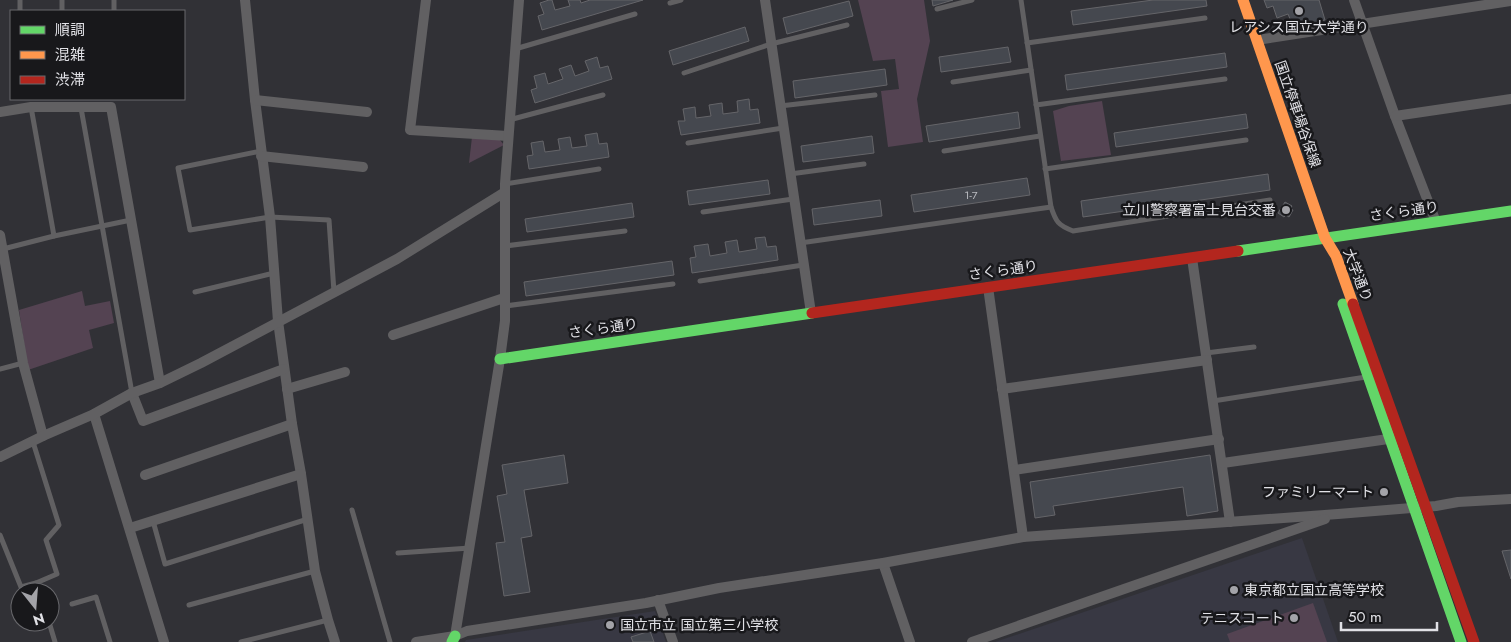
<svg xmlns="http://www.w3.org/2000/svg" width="1511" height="642" font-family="Jost,'Noto Sans JP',sans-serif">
<rect width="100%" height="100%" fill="#313136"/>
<!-- built -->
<g fill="#383843">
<polygon points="1302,538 1338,642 995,642"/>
<polygon points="655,611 666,642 465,642 466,640"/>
</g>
<!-- green -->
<g fill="#544352">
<polygon points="858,0 924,0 930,41 917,99 923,142 888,147 881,91 899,89 895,59 873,61"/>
<polygon points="1102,101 1111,155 1061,161 1053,111 1069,106"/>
<polygon points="472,137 499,139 504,145 469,163"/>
<polygon points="82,291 85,306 110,301 114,323 89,330 93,348 28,370 19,310"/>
<polygon points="1313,603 1327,642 1230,642 1227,634"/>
</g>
<!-- building -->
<g fill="#45484f" stroke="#656569">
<polygon points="549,0 552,0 555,10 570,6 568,0 580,0 581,3 590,0 643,0 542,30 538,16 544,14 540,3"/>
<polygon points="932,0 953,0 933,6"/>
<polygon points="1153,0 1206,0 1207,6 1073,25 1071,11"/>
<polygon points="1264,0 1319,0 1325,20 1293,26 1288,14 1277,18 1273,6 1267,8"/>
<polygon points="849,1 853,16 787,34 783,18"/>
<polygon points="745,27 749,41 673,65 669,51"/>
<polygon points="1008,47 1011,62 941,72 939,57"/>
<polygon points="1225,53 1227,67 1067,90 1065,75"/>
<polygon points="597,57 600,68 608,66 612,79 535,103 531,90 537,88 534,76 545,73 548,84 563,79 559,69 571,65 575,76 589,71 585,61"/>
<polygon points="885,69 887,85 795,98 793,81"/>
<polygon points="749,99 750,110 758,109 760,123 681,135 678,121 685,121 683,109 695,107 696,118 711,116 709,105 722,103 723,114 738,112 737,101"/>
<polygon points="1018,112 1020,128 929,142 926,126"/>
<polygon points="1246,114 1248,128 1116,147 1114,133"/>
<polygon points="597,133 599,144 607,143 609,157 529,169 527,156 533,155 531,143 543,141 545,152 560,150 558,139 570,137 572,148 587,146 585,135"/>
<polygon points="872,136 874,153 803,162 801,146"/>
<polygon points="1268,174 1270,190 1083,217 1081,201"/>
<polygon points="1027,178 1030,195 914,212 911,195"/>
<polygon points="768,180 770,194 689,205 687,191"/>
<polygon points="880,200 882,216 814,225 812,209"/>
<polygon points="1285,202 1292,206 1290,209 1293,210 1289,217 1286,215 1284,217 1278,213"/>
<polygon points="632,203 634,217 527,232 525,219"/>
<polygon points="765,237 767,247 776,246 778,260 692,273 690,258 696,257 694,246 708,244 710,256 727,253 725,242 737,240 739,252 757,249 755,238"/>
<polygon points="672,261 674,275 526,296 524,282"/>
<polygon points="564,455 568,483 524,490 532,536 521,538 530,592 504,596 496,543 505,542 497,496 507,494 502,465"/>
<polygon points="1210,455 1218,511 1187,516 1183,487 1053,506 1055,515 1035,518 1030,482"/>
<polygon points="1511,550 1511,579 1502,551"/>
<polygon points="650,631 654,642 633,642 631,637"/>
</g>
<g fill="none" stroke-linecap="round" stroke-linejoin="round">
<!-- lane -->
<g stroke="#616062" stroke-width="5">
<path d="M 1021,0 L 1051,207 C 1056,222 1058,225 1073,231 L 1270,200"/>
<polyline points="670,3 681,0"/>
<polyline points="937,9 972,0"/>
<polyline points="20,11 20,0"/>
<polyline points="62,11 62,0"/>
<polyline points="114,11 114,0"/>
<polyline points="1027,43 1205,18"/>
<polyline points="515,49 635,14"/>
<polyline points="684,73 771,44 847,25"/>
<polyline points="953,82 1031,70"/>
<polyline points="1036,105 1225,79"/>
<polyline points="780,106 875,95"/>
<polyline points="31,107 54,236"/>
<polyline points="81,108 132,393"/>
<polyline points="509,120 603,95"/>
<polyline points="688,143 783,128"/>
<polyline points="261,151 178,168 190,230 270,217 329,220 334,292"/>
<polyline points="944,151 1040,136"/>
<polyline points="1045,169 1246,140"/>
<polyline points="790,174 864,164"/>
<polyline points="505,184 599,169"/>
<polyline points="703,212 793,199"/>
<polyline points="800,243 1051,207"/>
<polyline points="505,246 625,231"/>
<polyline points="3,249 54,236 131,220"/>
<polyline points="700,281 803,265"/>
<polyline points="195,292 274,273"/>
<polyline points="505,306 673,284"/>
<polyline points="1206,353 1254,347"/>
<polyline points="0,369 23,363"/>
<polyline points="1213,401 1366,377"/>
<polyline points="33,442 59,525 46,540 57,574 36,583"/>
<polyline points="352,510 390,642"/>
<polyline points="153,521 165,564 308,519"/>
<polyline points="0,535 21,587 36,583 39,592"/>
<polyline points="398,553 470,548"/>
<polyline points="72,604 96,597 110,642"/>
<polyline points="189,605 315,571"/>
<polyline points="49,622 55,642"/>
<polyline points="241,642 328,620"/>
</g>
<!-- street -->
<g stroke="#616062" stroke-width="10">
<polyline points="245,0 255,100 270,217 278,321 292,424 301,474 315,571 328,620 335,642"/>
<polyline points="426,0 410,130 508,136"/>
<polyline points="765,0 811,313"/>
<polyline points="1354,0 1395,116 1436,222"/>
<polyline points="1257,40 1511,1"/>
<polyline points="255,100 367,112"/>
<polyline points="0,112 31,107 111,107 160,383"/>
<polyline points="1395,116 1511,99"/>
<polyline points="261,156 363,167"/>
<polyline points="0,235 23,363 43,436"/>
<polyline points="1192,258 1230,522"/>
<polyline points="988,287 1023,537"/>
<polyline points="393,335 504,298"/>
<polyline points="287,389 345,372"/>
<polyline points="1002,389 1207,360"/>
<polyline points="132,393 143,421 284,369"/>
<polyline points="94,414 164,642"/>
<polyline points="0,457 43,436 94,414 132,393 160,383 201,363 397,259 505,192"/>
<polyline points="1223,463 1395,438"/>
<polyline points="1014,470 1219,439"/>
<polyline points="145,475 292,424"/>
<polyline points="130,528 301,474"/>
<polyline points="883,563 910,642"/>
<polyline points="658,600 673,642"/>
<polyline points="455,636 500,359 505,321 505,184 519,0"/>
<polyline points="416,642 455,636 467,631 646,603 719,588 883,563 1023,537 1338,514 1436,506 1458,502 1511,499"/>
<polyline points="972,642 1325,519"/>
</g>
<!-- fast -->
<g stroke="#63d668" stroke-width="11">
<polyline points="1238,251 1511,211"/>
<polyline points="1343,304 1461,642"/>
<polyline points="500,359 812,313"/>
<polyline points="452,642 455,636"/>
</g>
<!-- slow -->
<polyline stroke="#ff974d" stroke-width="11" points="1243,0 1325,238 1336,256 1353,304"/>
<!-- jam -->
<g stroke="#b3261e" stroke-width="11">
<polyline points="1353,304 1474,642"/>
<polyline points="812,313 1238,251"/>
</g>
</g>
<!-- markers -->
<g fill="#a3a3a8" stroke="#18181b" stroke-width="2">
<circle cx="1299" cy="11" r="5"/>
<circle cx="1286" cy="210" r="5"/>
<circle cx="1384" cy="492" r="5"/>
<circle cx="1234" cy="590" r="5"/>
<circle cx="1294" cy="618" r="5"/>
<circle cx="610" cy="625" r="5"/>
</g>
<g text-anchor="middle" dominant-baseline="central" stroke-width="5" stroke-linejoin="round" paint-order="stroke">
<!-- number labels -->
<g font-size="11" fill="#babbc0">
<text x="971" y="195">1-7</text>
</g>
<!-- poi labels -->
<g font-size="14" fill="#e1e1e6" stroke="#18181b" text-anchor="end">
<text x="1299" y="27" text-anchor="middle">レアシス国立大学通り</text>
<text x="1276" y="210">立川警察署富士見台交番</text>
<text x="1374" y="492">ファミリーマート</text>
<text x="1244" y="590" text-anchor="start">東京都立国立高等学校</text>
<text x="1284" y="618">テニスコート</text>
<text x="620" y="625" text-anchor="start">国立市立 国立第三小学校</text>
</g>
<!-- street labels -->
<g font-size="14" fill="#e1e1e6" stroke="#18181b">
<text transform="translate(1298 114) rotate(71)">国立停車場谷保線</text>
<text transform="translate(1404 211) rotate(-8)">さくら通り</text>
<text transform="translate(1003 270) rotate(-8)">さくら通り</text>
<text transform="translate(1358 275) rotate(69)">大学通り</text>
<text transform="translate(603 328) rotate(-8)">さくら通り</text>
</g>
</g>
<!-- legend -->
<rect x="10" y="10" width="175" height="90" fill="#18181b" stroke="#68686c"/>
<rect x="20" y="26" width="25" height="8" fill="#63d668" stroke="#68686c"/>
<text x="55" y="35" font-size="15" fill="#e1e1e6">順調</text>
<rect x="20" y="51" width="25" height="8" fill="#ff974d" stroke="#68686c"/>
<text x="55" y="60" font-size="15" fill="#e1e1e6">混雑</text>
<rect x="20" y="76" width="25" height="8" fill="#b3261e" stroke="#68686c"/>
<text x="55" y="85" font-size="15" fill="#e1e1e6">渋滞</text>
<!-- north arrow -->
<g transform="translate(35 607) rotate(163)"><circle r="24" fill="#18181b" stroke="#68686c"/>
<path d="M0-4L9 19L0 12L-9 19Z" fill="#a3a3a8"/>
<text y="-8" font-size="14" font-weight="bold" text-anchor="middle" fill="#e1e1e6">N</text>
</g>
<!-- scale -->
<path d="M1341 622v8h96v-8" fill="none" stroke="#e1e1e6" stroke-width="2.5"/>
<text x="1348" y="622" font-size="15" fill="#e1e1e6" stroke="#18181b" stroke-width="4" paint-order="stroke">50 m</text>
</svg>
